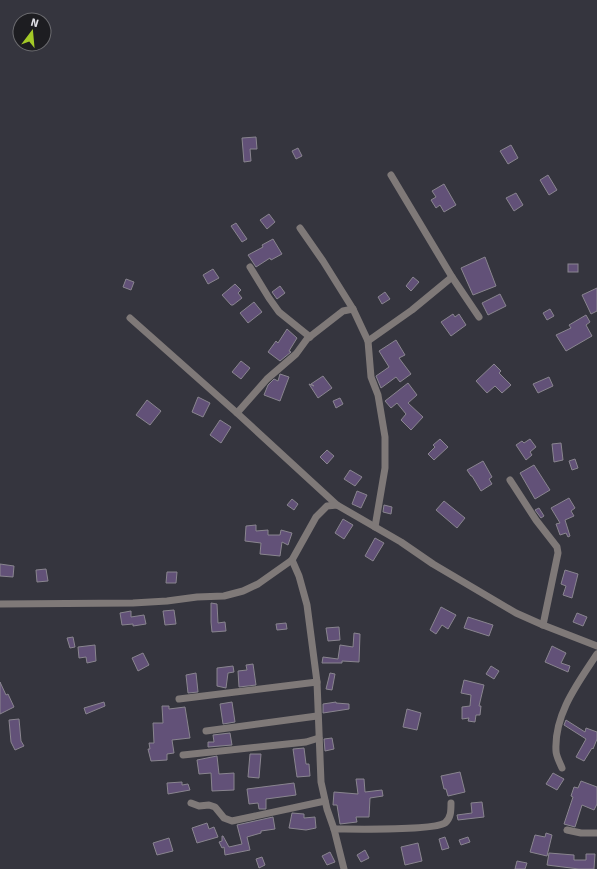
<svg xmlns="http://www.w3.org/2000/svg" width="597" height="869" font-family="Signika,sans-serif">
<rect width="100%" height="100%" fill="#35353e"/>
<!-- building -->
<g fill="#625178" stroke="#89858f">
<polygon points="256,137 257,149 250,149 251,161 244,162 242,138"/>
<polygon points="511,145 518,158 508,164 500,151"/>
<polygon points="298,148 302,156 296,159 292,151"/>
<polygon points="548,175 557,190 549,195 540,180"/>
<polygon points="444,184 456,205 444,212 440,205 436,208 431,200 436,197 432,191"/>
<polygon points="516,193 523,205 514,211 506,198"/>
<polygon points="269,214 275,222 267,229 260,220"/>
<polygon points="236,223 247,239 242,242 231,226"/>
<polygon points="273,239 282,254 271,260 270,258 256,267 248,255 263,247 262,245"/>
<polygon points="485,257 496,286 473,295 461,268"/>
<rect x="568" y="264" width="10" height="8"/>
<polygon points="213,269 219,278 208,284 203,275"/>
<polygon points="413,277 419,282 411,291 406,286"/>
<polygon points="126,279 134,282 131,290 123,287"/>
<polygon points="235,284 241,290 238,293 242,298 233,305 231,305 222,295"/>
<polygon points="280,286 285,293 277,299 272,292"/>
<polygon points="597,288 597,311 591,314 582,295"/>
<polygon points="385,292 390,299 382,304 378,297"/>
<polygon points="500,294 506,306 488,315 482,303"/>
<polygon points="254,302 262,312 248,323 240,313"/>
<polygon points="550,309 554,316 547,320 543,313"/>
<polygon points="453,314 455,317 459,314 466,325 451,336 441,322"/>
<polygon points="586,315 590,322 586,325 592,336 566,351 556,335 571,328 569,325"/>
<polygon points="287,329 297,338 289,351 291,352 280,361 268,352 276,341 278,343"/>
<polygon points="396,340 405,355 399,358 411,374 400,382 396,377 381,388 376,376 389,367 379,351"/>
<polygon points="241,361 250,368 241,379 232,372"/>
<polygon points="494,364 501,371 499,373 511,385 502,393 495,386 487,393 476,381"/>
<polygon points="280,374 289,377 280,401 264,395 268,385 274,379 278,381"/>
<polygon points="323,376 332,388 318,398 309,384 314,386 311,384"/>
<polygon points="549,377 553,386 538,393 533,384"/>
<polygon points="408,383 417,395 408,403 423,417 411,430 401,420 406,414 397,403 391,408 385,401"/>
<polygon points="198,397 210,403 203,417 192,412"/>
<polygon points="340,398 343,404 336,408 333,401"/>
<polygon points="147,400 161,411 150,425 136,415"/>
<polygon points="220,420 231,427 221,443 210,435"/>
<polygon points="440,439 448,447 434,460 428,454 435,447 433,445"/>
<polygon points="530,439 536,447 530,452 532,455 526,460 516,445 522,441 524,443"/>
<polygon points="561,443 563,460 554,462 552,444"/>
<polygon points="327,450 334,456 327,464 320,457"/>
<polygon points="575,459 578,468 572,470 569,461"/>
<polygon points="483,461 492,477 489,479 492,484 481,491 472,476 471,476 467,470"/>
<polygon points="534,465 550,490 535,499 520,473"/>
<polygon points="350,470 362,477 355,486 344,479"/>
<polygon points="357,491 367,495 361,508 352,504"/>
<polygon points="569,498 575,508 571,511 574,516 565,520 570,536 568,537 566,533 560,535 556,524 560,523 551,508"/>
<polygon points="292,499 298,504 294,510 287,505"/>
<polygon points="444,501 465,518 457,528 436,510"/>
<polygon points="384,505 392,507 391,514 383,512"/>
<polygon points="539,508 544,516 541,518 535,510"/>
<polygon points="343,519 353,525 344,539 335,533"/>
<polygon points="256,525 256,531 268,530 268,535 280,535 281,530 292,533 288,545 282,542 280,556 260,554 261,543 245,541 246,526"/>
<polygon points="375,538 384,543 373,561 365,556"/>
<polygon points="0,564 14,566 13,577 0,576"/>
<polygon points="46,569 48,581 37,582 36,570"/>
<polygon points="565,570 578,574 572,598 563,595 566,586 561,584"/>
<polygon points="167,572 177,572 176,583 166,583"/>
<polygon points="211,603 217,604 218,623 225,622 226,631 212,632 211,622"/>
<polygon points="441,607 456,615 448,629 442,625 436,634 430,630"/>
<polygon points="174,610 176,624 165,625 163,611"/>
<polygon points="131,611 131,617 144,615 146,624 133,626 133,624 122,625 120,613"/>
<polygon points="577,613 587,617 583,626 573,622"/>
<polygon points="468,617 493,625 489,636 464,628"/>
<polygon points="286,623 287,629 277,630 276,624"/>
<polygon points="339,627 340,640 328,641 326,628"/>
<polygon points="354,633 360,634 359,662 342,661 342,663 322,663 323,657 338,659 340,645 353,647"/>
<polygon points="73,637 75,647 70,648 67,638"/>
<polygon points="95,645 96,661 87,663 86,657 79,658 78,647"/>
<polygon points="552,646 566,653 561,663 570,666 568,672 545,662"/>
<polygon points="143,653 149,665 138,671 132,658"/>
<polygon points="253,664 256,685 239,687 238,671 247,670 246,665"/>
<polygon points="233,666 234,672 228,673 226,688 217,686 217,668"/>
<polygon points="491,666 499,671 494,679 486,674"/>
<polygon points="196,673 198,692 188,693 186,675"/>
<polygon points="330,673 335,674 332,690 326,689"/>
<polygon points="464,680 484,685 479,706 481,706 480,715 476,715 475,722 468,721 469,718 462,719 462,707 470,706 471,695 461,693"/>
<polygon points="0,682 6,695 8,694 14,707 0,714"/>
<polygon points="104,702 105,706 86,714 84,708"/>
<polygon points="232,702 235,722 223,724 220,704"/>
<polygon points="336,702 336,703 349,704 349,709 323,713 323,704"/>
<polygon points="162,706 169,706 169,709 185,707 190,738 172,740 174,753 167,754 167,760 151,761 148,749 150,749 149,743 154,743 153,723 163,723"/>
<polygon points="407,709 421,713 417,730 403,727"/>
<polygon points="19,719 21,741 24,746 15,750 11,742 9,720"/>
<polygon points="566,720 585,732 586,728 597,732 597,739 593,749 592,748 584,761 576,757 586,739 564,725"/>
<polygon points="230,733 232,745 208,747 208,742 214,742 213,735"/>
<polygon points="332,738 334,749 325,751 324,739"/>
<polygon points="304,748 306,764 309,764 310,776 297,777 293,749"/>
<polygon points="250,754 261,754 259,778 248,777"/>
<polygon points="217,756 219,774 234,773 234,790 212,791 211,773 199,774 197,760"/>
<polygon points="460,772 465,792 448,796 446,789 444,789 441,776"/>
<polygon points="553,773 564,779 557,790 546,784"/>
<polygon points="356,779 364,779 365,792 382,790 383,796 370,798 369,817 356,817 357,822 340,824 337,805 333,805 334,792 358,794"/>
<polygon points="581,781 597,787 597,804 594,810 582,805 575,827 564,824 573,797 571,796 574,787 578,788"/>
<polygon points="182,782 182,785 188,784 190,790 168,794 167,783"/>
<polygon points="294,783 296,795 266,799 266,809 259,809 258,803 249,804 247,789"/>
<polygon points="482,802 484,817 458,820 457,815 472,813 471,803"/>
<polygon points="292,813 304,814 304,818 315,817 316,828 306,830 289,828"/>
<polygon points="273,817 275,829 261,831 261,833 247,837 250,850 225,855 224,847 222,848 219,842 222,841 222,836 223,836 229,847 242,844 237,825"/>
<polygon points="207,823 209,829 214,827 218,837 197,843 192,828"/>
<polygon points="546,833 552,835 547,856 530,852 535,835 545,837"/>
<polygon points="445,837 449,848 442,850 439,839"/>
<polygon points="468,837 470,842 461,845 459,840"/>
<polygon points="169,838 173,851 157,855 153,843"/>
<polygon points="418,843 422,861 405,865 401,847"/>
<polygon points="365,850 369,858 361,862 357,855"/>
<polygon points="330,852 335,862 327,865 322,856"/>
<polygon points="549,853 574,855 574,860 586,860 586,854 595,854 594,869 579,869 547,865"/>
<polygon points="262,857 265,865 259,868 256,859"/>
<polygon points="517,861 527,863 525,869 515,869"/>
</g>
<g fill="none" stroke-linecap="round" stroke-linejoin="round">
<!-- minor -->
<g stroke="#7f7978" stroke-width="7">
<polyline points="391,175 452,277 479,317"/>
<polyline points="300,228 323,261 353,309 368,341 371,377 378,395 385,437 385,468 375,527"/>
<polyline points="250,267 269,298 279,312 310,337"/>
<polyline points="130,318 237,413 337,505"/>
<polyline points="368,341 412,310 452,277"/>
<polyline points="237,413 267,379 296,354 307,339 343,311 353,309"/>
<polyline points="510,480 536,520 557,547 558,553 543,625"/>
<polyline points="292,560 299,576 307,605 317,682 321,782 327,809 334,829 344,869"/>
<polyline points="0,604 133,603 167,601 197,597 224,596 243,591 258,584 292,560 316,517 327,506 337,505 401,542 433,564 516,613 543,625 597,646"/>
<polyline points="179,699 317,682"/>
<polyline points="206,731 317,716"/>
<polyline points="183,755 306,742 319,738"/>
<path d="M 562,768 C 560,763 556,756 556,751 C 554,714 578,683 597,654"/>
<polyline points="191,803 199,806 209,805 215,807 224,818 232,821 325,801"/>
<path d="M 334,829 C 353,829 432,831 445,823 C 451,818 451,811 451,803"/>
<polyline points="567,830 581,833 597,833"/>
</g>
</g>
<!-- north arrow -->
<g transform="translate(32 32) rotate(16)"><circle r="19" fill="#1d1d21" stroke="#6b6b6f"/>
<path d="M0-3L7 15L0 10L-7 15Z" fill="#a3c927"/>
<text y="-6" font-size="11" font-weight="bold" text-anchor="middle" fill="#dfdfe5">N</text>
</g>
</svg>
